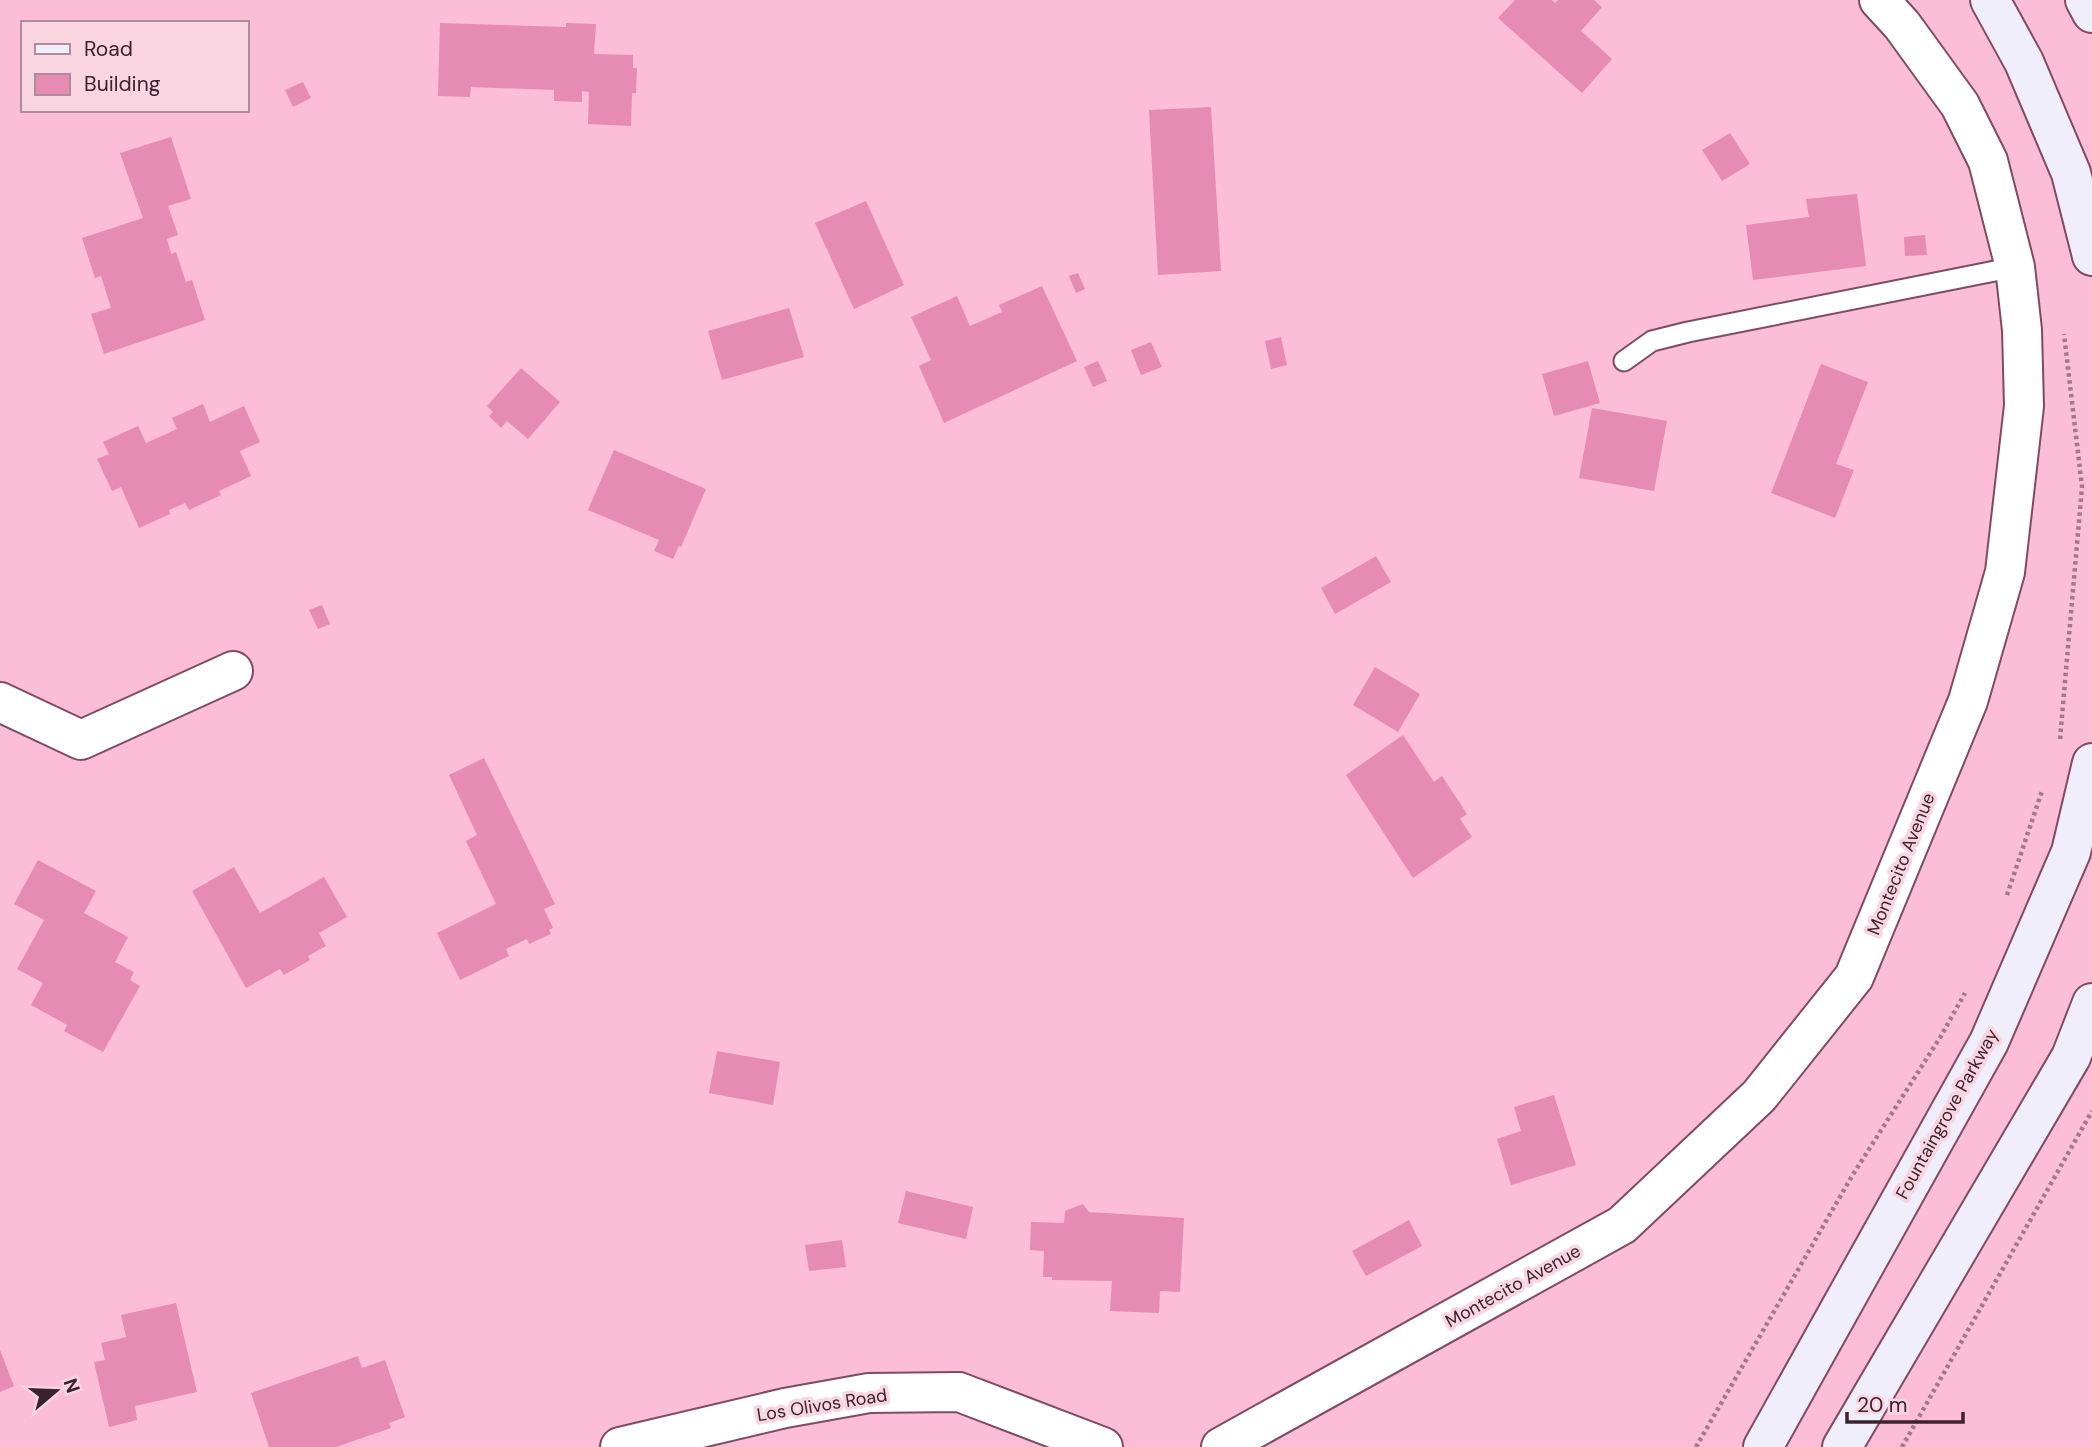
<svg xmlns="http://www.w3.org/2000/svg" width="2092" height="1447" font-family="'DM Sans',sans-serif">
<rect width="100%" height="100%" fill="#fbbed6"/>
<!-- building -->
<g fill="#e68bb1">
<polygon points="1515,0 1552,0 1555,3 1558,0 1594,0 1602,7 1581,31 1612,59 1582,93 1498,18"/>
<polygon points="440,23 566,27 566,23 596,24 594,54 633,55 633,68 637,68 636,93 632,93 631,126 588,124 589,92 582,91 582,102 554,101 554,90 471,87 470,97 438,96"/>
<polygon points="303,82 311,98 293,107 285,90"/>
<polygon points="1211,107 1221,271 1158,275 1149,110"/>
<polygon points="1730,133 1750,164 1722,181 1702,150"/>
<polygon points="171,137 191,199 168,206 178,235 167,239 171,254 176,252 186,282 192,280 205,320 104,354 91,314 111,308 101,276 95,278 82,238 143,218 120,153"/>
<polygon points="1857,194 1866,266 1753,280 1746,225 1809,217 1806,199"/>
<polygon points="866,201 904,285 854,309 815,223"/>
<polygon points="1925,235 1927,255 1905,256 1904,237"/>
<polygon points="1078,273 1085,289 1076,293 1069,276"/>
<polygon points="1042,286 1077,361 944,423 919,366 931,360 911,317 957,296 970,326 1002,312 999,305"/>
<polygon points="789,308 804,357 722,380 708,331"/>
<polygon points="1281,337 1287,365 1271,369 1265,341"/>
<polygon points="1151,342 1162,367 1141,375 1131,350"/>
<polygon points="1098,361 1107,381 1093,387 1084,367"/>
<polygon points="1588,361 1600,403 1554,416 1542,374"/>
<polygon points="1821,364 1868,382 1836,464 1854,470 1835,518 1771,493"/>
<polygon points="521,368 560,402 528,439 507,421 501,428 489,416 493,412 487,406"/>
<polygon points="203,404 210,422 244,406 260,442 240,451 251,476 219,491 221,495 189,510 185,503 169,510 170,514 139,528 121,487 112,491 97,459 109,454 103,442 138,426 146,443 177,429 172,418"/>
<polygon points="1592,408 1667,421 1654,491 1579,478"/>
<polygon points="614,450 706,489 681,547 679,546 673,559 654,551 659,540 588,510"/>
<polygon points="1376,556 1391,582 1335,614 1321,588"/>
<polygon points="322,605 330,624 318,629 309,610"/>
<polygon points="1375,667 1420,694 1398,732 1353,705"/>
<polygon points="1403,735 1434,782 1442,776 1467,814 1460,819 1472,837 1413,878 1346,775"/>
<polygon points="484,758 555,904 544,909 553,928 549,930 551,934 529,944 527,939 506,949 509,956 460,980 437,933 496,904 466,841 477,835 449,775"/>
<polygon points="38,860 96,891 84,913 128,937 115,962 134,972 130,980 140,986 103,1052 64,1031 67,1025 31,1005 43,983 17,969 44,920 14,904"/>
<polygon points="234,867 260,913 324,877 347,917 319,933 326,946 308,956 310,960 284,975 280,969 246,988 192,891"/>
<polygon points="717,1051 780,1062 773,1105 709,1093"/>
<polygon points="1554,1095 1576,1165 1511,1185 1497,1139 1521,1131 1514,1107"/>
<polygon points="906,1191 973,1207 966,1239 898,1223"/>
<polygon points="1083,1204 1089,1212 1184,1218 1180,1292 1160,1291 1159,1313 1110,1311 1112,1281 1052,1280 1052,1277 1043,1277 1044,1251 1030,1250 1031,1222 1064,1223 1065,1211"/>
<polygon points="1409,1220 1422,1246 1366,1276 1352,1251"/>
<polygon points="842,1240 846,1267 809,1271 805,1245"/>
<polygon points="176,1303 197,1392 135,1406 137,1420 109,1427 94,1362 105,1360 101,1343 126,1337 121,1315"/>
<polygon points="0,1350 14,1386 0,1392"/>
<polygon points="358,1356 362,1368 385,1360 405,1417 389,1423 391,1428 336,1447 269,1447 251,1393"/>
</g>
<g fill="none" stroke-linecap="round" stroke-linejoin="round">
<!-- service casing -->
<g stroke="#7f4b61" stroke-width="23">
<polyline id="service" points="1624,361 1652,341 1688,332 2015,267"/>
</g>
<!-- minor casing -->
<g stroke="#7f4b61" stroke-width="42">
<g id="minor">
<polyline points="0,702 81,740 233,671"/>
<polyline points="620,1447 785,1408 869,1393 959,1392 1103,1447"/>
<polyline points="1221,1447 1622,1225 1759,1096 1854,977 1968,701 2005,572 2024,406 2022,330 2015,267 1988,161 1960,105 1902,25 1879,0"/>
</g>
</g>
<!-- secondary casing -->
<g stroke="#7f4b61" stroke-width="42">
<g id="secondary">
<polyline points="1990,0 2024,62 2071,173 2092,256"/>
<polyline points="2085,0 2092,13"/>
<polyline points="1763,1447 1989,1042 2071,852 2092,763"/>
<polyline points="1842,1447 2071,1057 2092,1003"/>
</g>
</g>
<!-- path -->
<g stroke="#a4788a" stroke-width="4.5" stroke-dasharray="3.5 3.5" stroke-linecap="butt">
<polyline points="2060,739 2082,487 2064,334"/>
<polyline points="2007,895 2042,791"/>
<polyline points="1696,1447 1852,1176 1941,1036 1965,993"/>
<polyline points="1902,1447 2092,1111"/>
</g>
<!-- service -->
<use href="#service" stroke="#fff" stroke-width="19"/>
<!-- minor -->
<use href="#minor" stroke="#fff" stroke-width="38"/>
<!-- secondary -->
<use href="#secondary" stroke="#f0eefa" stroke-width="38"/>
</g>
<g text-anchor="middle" dominant-baseline="central" stroke-width="7" stroke-linejoin="round" paint-order="stroke">
<!-- street labels -->
<g font-size="18" fill="#3a232d" stroke="#f9d4e1">
<text transform="translate(1901 864) rotate(-68)">Montecito Avenue</text>
<text transform="translate(1947 1114) rotate(-61)">Fountaingrove Parkway</text>
<text transform="translate(1513 1286) rotate(-29)">Montecito Avenue</text>
<text transform="translate(822 1405) rotate(-9)">Los Olivos Road</text>
</g>
</g>
<!-- legend -->
<rect x="21" y="21" width="228" height="91" fill="#f9d4e1" stroke="#ad8d99" stroke-width="2"/>
<rect x="35" y="44" width="35" height="10" fill="#f0eefa" stroke="#ad8d99" stroke-width="2"/>
<text x="84" y="56" font-size="21" fill="#3a232d">Road</text>
<rect x="35" y="74" width="35" height="21" fill="#e68bb1" stroke="#ad8d99" stroke-width="2"/>
<text x="84" y="91" font-size="21" fill="#3a232d">Building</text>
<!-- north arrow -->
<g transform="translate(56 1391) rotate(71)" stroke="#f9d4e1" stroke-width="5" paint-order="stroke">
<path d="M0-5L12 26L0 18L-12 26Z" fill="#3a232d"/>
<text y="-10" font-size="19" font-weight="bold" text-anchor="middle" fill="#3a232d">N</text>
</g>
<!-- scale -->
<path d="M1847 1412v10h116v-10" fill="none" stroke="#3a232d" stroke-width="3.5"/>
<text x="1857" y="1412" font-size="21" fill="#3a232d" stroke="#f9d4e1" stroke-width="5" paint-order="stroke">20 m</text>
</svg>
